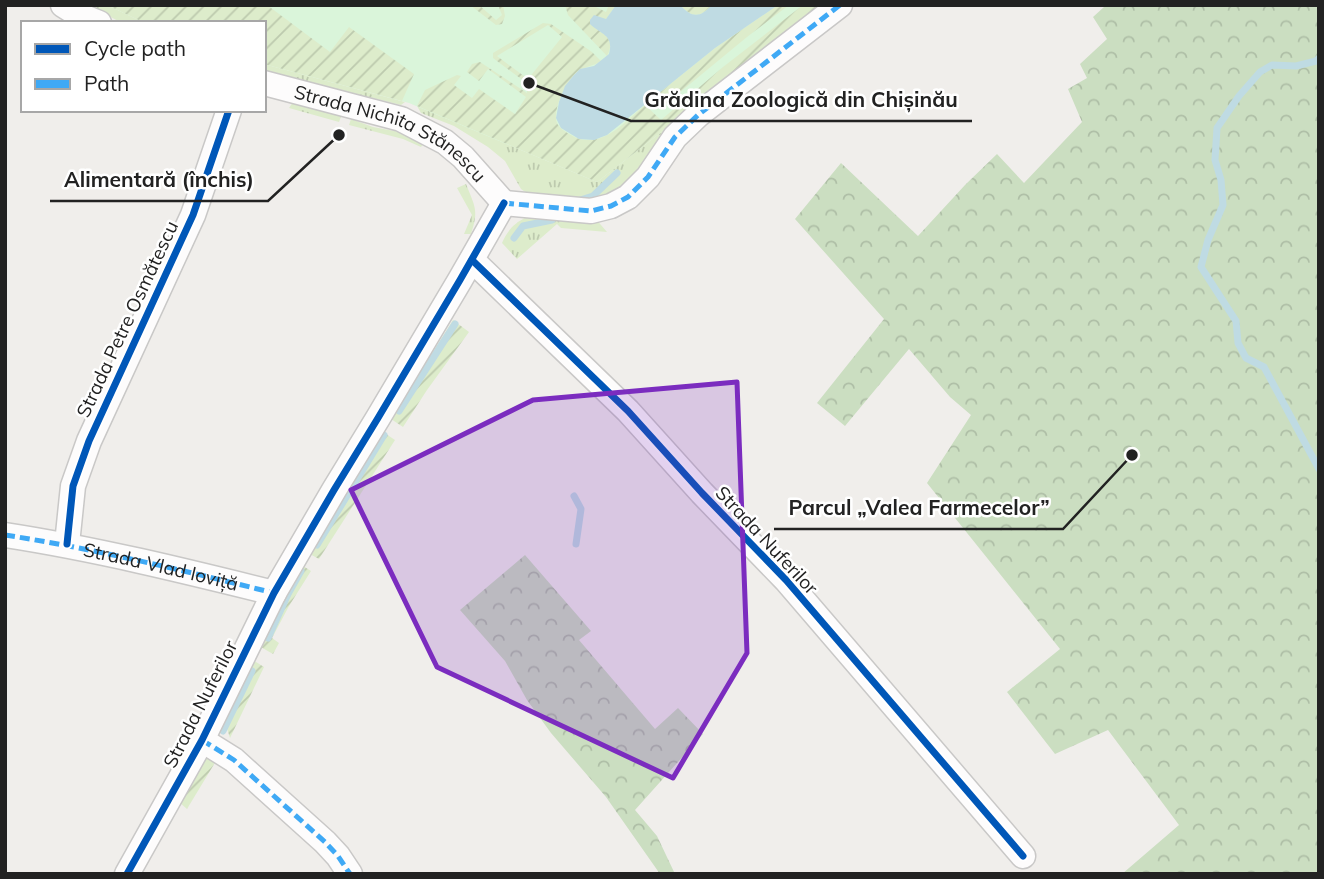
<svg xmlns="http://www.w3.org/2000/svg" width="1324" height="879" font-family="Mulish,sans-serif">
<defs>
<pattern id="grass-tufts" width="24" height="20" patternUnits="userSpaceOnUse" patternTransform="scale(1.75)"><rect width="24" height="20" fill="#ddeccb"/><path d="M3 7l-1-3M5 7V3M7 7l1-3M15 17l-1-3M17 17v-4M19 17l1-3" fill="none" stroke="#bdcaae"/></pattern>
<pattern id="forest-crowns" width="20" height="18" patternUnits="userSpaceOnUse" patternTransform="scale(1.75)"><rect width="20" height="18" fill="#cbdec1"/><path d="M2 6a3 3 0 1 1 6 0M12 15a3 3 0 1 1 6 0" fill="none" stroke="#aebea6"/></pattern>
<pattern id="garden-furrows" width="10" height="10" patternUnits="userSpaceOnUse" patternTransform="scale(1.75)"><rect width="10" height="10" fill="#ddeccb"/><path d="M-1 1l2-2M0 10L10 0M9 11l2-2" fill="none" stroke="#bdcaae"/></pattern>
</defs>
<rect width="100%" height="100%" fill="#f0eeeb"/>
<!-- grass -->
<g fill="url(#grass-tufts)">
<polygon points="88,5 107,5 145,23 122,23"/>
<polygon points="825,5 638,177 593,203 535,199 521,189 505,161 488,147 454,126 421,113 417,106 597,182"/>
<polygon points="264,64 405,102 401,105 264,71"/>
<polygon points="293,102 342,114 339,122 289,108"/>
<polygon points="351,119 373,127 405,133 424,143 421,147 403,139 349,125"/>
<path d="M 466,184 C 475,207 479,210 471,234 L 464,234 L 472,215 L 457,188 Z"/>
<path d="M 527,217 L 595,218 L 607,232 L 561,228 L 557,224 L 517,259 L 502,243 C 508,230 514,223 527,217 Z"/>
</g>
<!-- forest -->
<g fill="url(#forest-crowns)">
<polygon points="1103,5 1319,5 1319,874 1122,874 1179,825 1108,730 1055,754 1007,692 1060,649 927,483 971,415 950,397 909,349 845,426 817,403 884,319 795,219 841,163 918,236 965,185 997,154 1024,183 1082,122 1068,89 1087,78 1080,64 1107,39 1093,17 1104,7"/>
<polygon points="525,555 591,631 579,640 655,729 678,708 703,734 635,810 657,836 675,874 660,874 606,797 551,733 527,700 505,661 460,610"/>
</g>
<!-- park -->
<polygon fill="#daf5da" points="107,5 825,5 597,182 409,103 264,64 264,23 145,23"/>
<!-- garden -->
<g fill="url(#garden-furrows)" fill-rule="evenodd">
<polygon points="107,5 267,5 330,52 349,27 414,74 402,101 264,64 264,23 145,23"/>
<polygon points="470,5 479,5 496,20 502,15 498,5 503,5 505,16 502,24 496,25"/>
<path d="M 565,5 L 592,5 L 606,12 L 609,5 L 616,5 L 606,19 L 591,24 C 602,34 617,38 607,56 L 568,15 Z"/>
<path d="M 680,5 L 712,5 C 700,18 692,18 680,5 Z"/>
<polygon points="778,5 789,5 747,37 662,107 653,98 715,48"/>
<path d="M 803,5 L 825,5 L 597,182 L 417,106 L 425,90 L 457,75 L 461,76 L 454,85 L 472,98 L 479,89 L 515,114 L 526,97 L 488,69 L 479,81 L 467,72 L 472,64 L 480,62 L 527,93 L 528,84 L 493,58 L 493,53 L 543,23 L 551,24 L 592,52 L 601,61 C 594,66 583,67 577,72 C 567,81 550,112 558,125 C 561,129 567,133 571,135 C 578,140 588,141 597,139 C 615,135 631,116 645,105 L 661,120 L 723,67 ZM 548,25 L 562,37 L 528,79 L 497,56 Z"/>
<polygon points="453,320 469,332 427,390 403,427 391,419"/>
<polygon points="383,432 395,440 319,559 308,553"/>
<polygon points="300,564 311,571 289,606 272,638 279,643 273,654 259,646"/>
<polygon points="253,660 264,667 230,738 224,719"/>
<polygon points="206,755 216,761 187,809 179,802"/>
</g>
<!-- water -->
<path fill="#bfdbe3" d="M 616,5 L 680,5 C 692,18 700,18 712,5 L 778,5 L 715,48 L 607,135 L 594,140 L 579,139 L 561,128 L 556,118 L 559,102 L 565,86 L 574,75 L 580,69 L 594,66 L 609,54 C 614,35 602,35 590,24 L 590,20 L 594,15 L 606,19 Z"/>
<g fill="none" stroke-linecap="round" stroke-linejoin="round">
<!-- stream -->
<g stroke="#bfdbe3" stroke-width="7">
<polyline points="1319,58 1316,61 1296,66 1272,65 1260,72 1239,96 1217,128 1215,160 1221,180 1223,205 1208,240 1201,267 1236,321 1238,343 1246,358 1264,367 1319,469"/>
<polyline points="577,201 593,196 617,173"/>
<polyline points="514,238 523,226 552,220"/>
<polyline points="399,411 455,324"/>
<polyline points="574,496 581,509 576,544"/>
<polyline points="317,545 384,435"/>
<polyline points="268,638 288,594 301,571"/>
<polyline points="223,731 252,671"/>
</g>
<!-- street casing -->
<g stroke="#c9c8c7" stroke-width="27">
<g id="street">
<polyline points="63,5 79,15 99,23"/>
<path id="s1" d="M 264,83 L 401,119 L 445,142 L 463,157 L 504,203"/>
<polyline points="504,203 591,211 611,206 628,197 648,177 675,137 698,115 840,5"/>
<polyline points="472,260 628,411 702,493 786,580 1023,856"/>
<path d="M 5,535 C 96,549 185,571 274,593"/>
<polyline points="67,544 73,486 89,441 193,215 229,110"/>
<polyline points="202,740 234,760 325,842 338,856 350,874"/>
<polyline points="127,874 202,740 274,593 334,490 378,418 460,280 504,203"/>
</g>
</g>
<!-- street -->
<use href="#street" stroke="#fdfcfc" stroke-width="24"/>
<!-- quiet -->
<g stroke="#3fa9f5" stroke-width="5" stroke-dasharray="10 5" stroke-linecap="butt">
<polyline points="504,203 591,211 611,206 628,197 648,177 675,137 698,115 840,5"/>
<path id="s2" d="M 5,535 C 96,549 185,571 274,593"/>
<polyline points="202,740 234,760 325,842 338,856 350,874"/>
</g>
<!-- cycleway casing -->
<g stroke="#fff" stroke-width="11">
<g id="cycleway">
<polyline points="472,260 628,411 702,493 786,580 1023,856"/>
<polyline points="67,544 73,486 89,441 193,215 229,110"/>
<polyline points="127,874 202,740 274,593 334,490 378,418 460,280 504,203"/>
</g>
</g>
<!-- cycleway -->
<use href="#cycleway" stroke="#0057b8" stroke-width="7"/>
</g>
<!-- marked area -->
<path fill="#7b2cbf" fill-opacity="0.2" stroke="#7b2cbf" stroke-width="5" stroke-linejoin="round" d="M 737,382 L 747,653 L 673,778 L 437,667 L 351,490 L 533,400 Z"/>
<g text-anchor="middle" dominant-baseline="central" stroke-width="5" stroke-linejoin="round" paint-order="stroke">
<!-- street labels -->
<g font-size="19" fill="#222" stroke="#fff">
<text stroke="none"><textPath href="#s1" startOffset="138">Strada Nichita Stănescu</textPath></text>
<text transform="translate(127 319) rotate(-65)">Strada Petre Osmătescu</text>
<text transform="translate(767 540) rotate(47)">Strada Nuferilor</text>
<text stroke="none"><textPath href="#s2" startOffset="159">Strada Vlad Ioviță</textPath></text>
<text transform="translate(200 704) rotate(-63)">Strada Nuferilor</text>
</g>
</g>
<!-- callouts -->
<path fill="none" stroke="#222" stroke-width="2.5" d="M529 83L631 121H972M339 135L268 201H50M1132 455L1063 529H774"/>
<g fill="#222" stroke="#fff" stroke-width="2.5">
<circle cx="529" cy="83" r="7"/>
<circle cx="339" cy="135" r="7"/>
<circle cx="1132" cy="455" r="7"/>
</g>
<g font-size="21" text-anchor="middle" font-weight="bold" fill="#222" stroke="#fff" stroke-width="5" stroke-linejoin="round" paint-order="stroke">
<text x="801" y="107">Grădina Zoologică din Chișinău</text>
<text x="159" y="187">Alimentară (închis)</text>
<text x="919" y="515">Parcul „Valea Farmecelor”</text>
</g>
<!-- border -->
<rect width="1324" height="879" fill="none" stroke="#222222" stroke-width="14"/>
<!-- legend -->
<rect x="21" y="21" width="245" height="91" fill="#ffffff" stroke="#a7a7a7" stroke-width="2"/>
<rect x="35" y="44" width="35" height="10" fill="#0057b8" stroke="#a7a7a7" stroke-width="2"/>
<text x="84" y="56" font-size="21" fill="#222222">Cycle path</text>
<rect x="35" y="79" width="35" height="10" fill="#3fa9f5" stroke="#a7a7a7" stroke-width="2"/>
<text x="84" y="91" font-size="21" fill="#222222">Path</text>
</svg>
